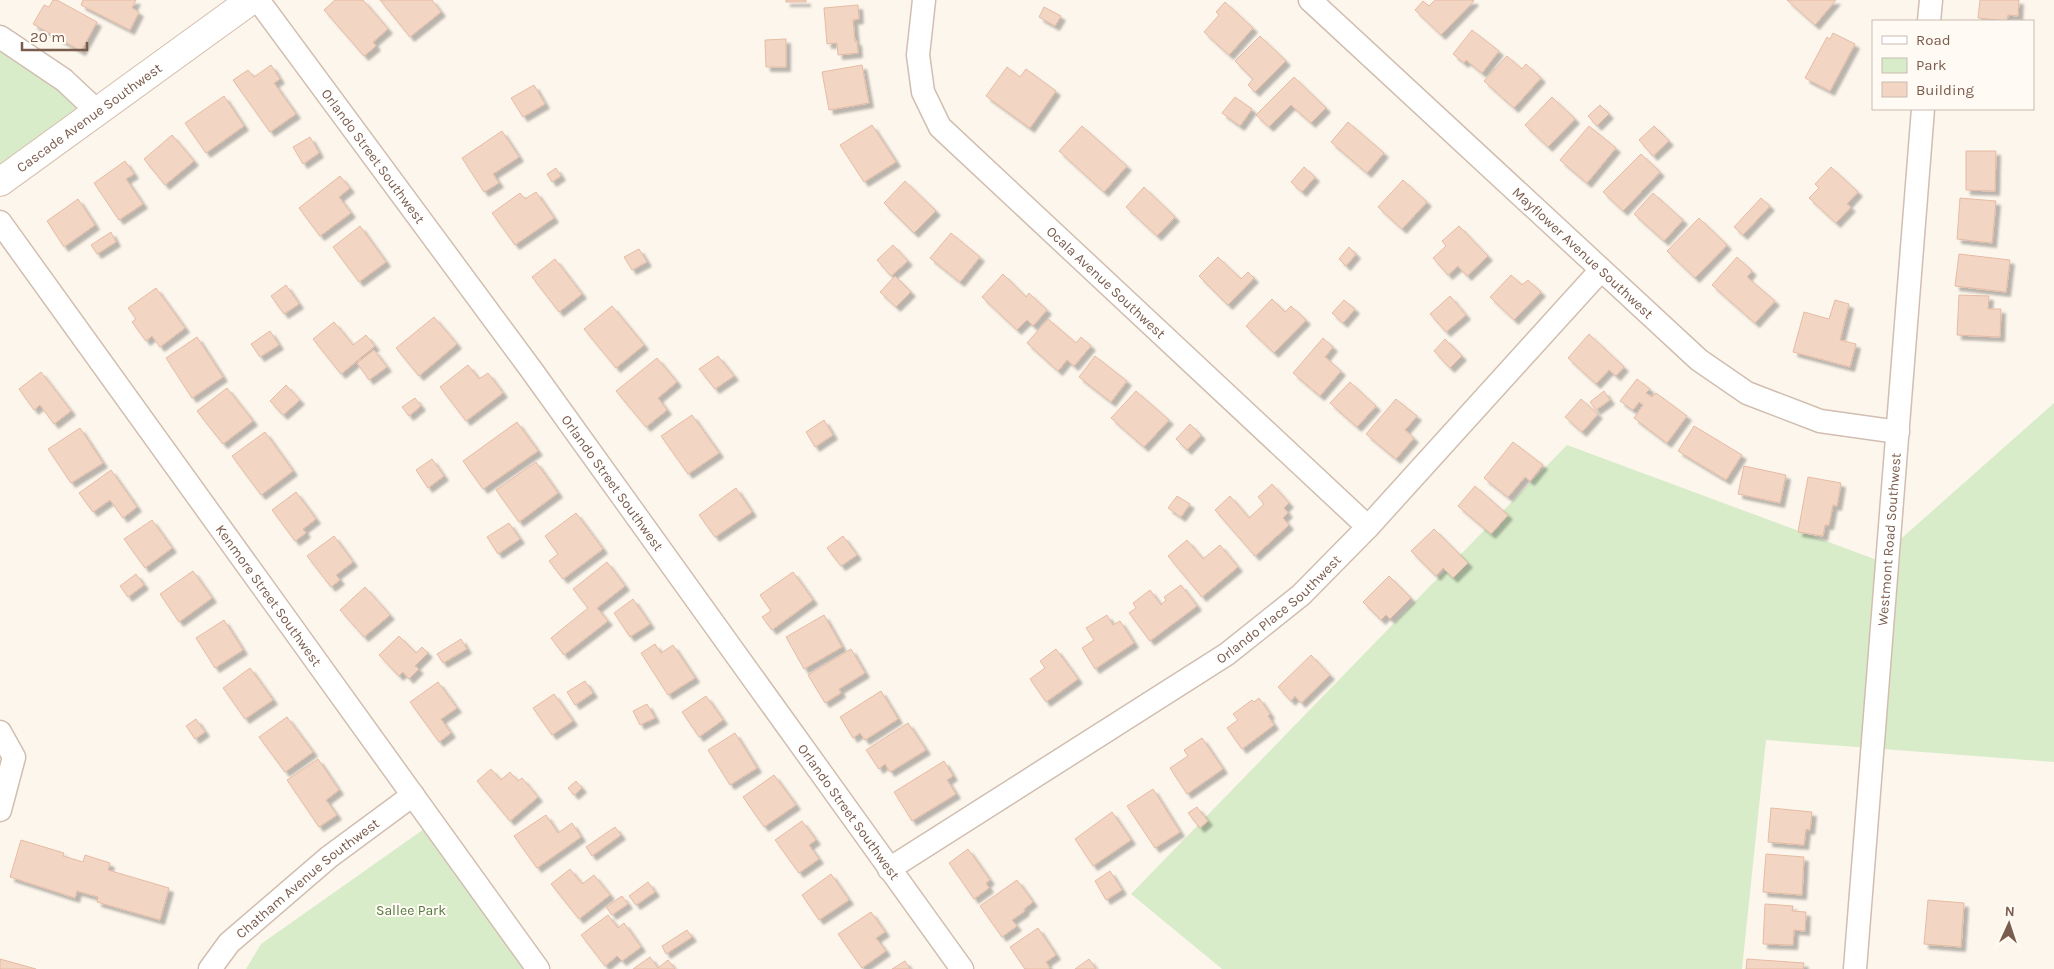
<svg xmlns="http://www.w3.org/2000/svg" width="2054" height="969" font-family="Karla,sans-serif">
<defs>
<filter id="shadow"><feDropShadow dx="4.5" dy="4.5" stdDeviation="1" flood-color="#0004"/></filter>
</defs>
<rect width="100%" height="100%" fill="#fdf6ec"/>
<!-- green -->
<g fill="#d8ecc9">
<polygon points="0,34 109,106 0,192"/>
<polygon points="2054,403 2054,762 1766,740 1742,969 1222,969 1131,894 1567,445 1877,560"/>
<polygon points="424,829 527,969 246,969 261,944"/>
</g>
<!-- building -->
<g fill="#f3d5c3" stroke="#e6bba3" filter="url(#shadow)">
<polygon points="53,0 57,0 97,22 81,51 33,24 44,5 49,7"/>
<polygon points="83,0 136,0 132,8 139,12 130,30 81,5"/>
<polygon points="335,0 363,0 388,29 373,42 376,46 364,56 324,10"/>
<polygon points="380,0 432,0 441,12 410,37"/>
<rect x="786" y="0" width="20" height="2"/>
<polygon points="1435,0 1473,0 1474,1 1441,35 1415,10 1423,1 1429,6"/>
<polygon points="1787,0 1836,0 1815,25"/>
<polygon points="1980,0 2019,0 2018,16 2008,15 2007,21 1978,18"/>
<polygon points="1225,2 1253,28 1229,55 1204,32 1219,15 1216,12"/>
<polygon points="858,5 859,19 853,20 855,42 857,41 858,53 838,55 837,43 827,44 824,8"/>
<polygon points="1044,7 1061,16 1055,26 1039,17"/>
<polygon points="1472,30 1499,51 1482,73 1466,60 1464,63 1453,54"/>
<polygon points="1833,33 1855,44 1830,91 1805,78 1827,37 1830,39"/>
<polygon points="1260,36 1286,61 1255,92 1248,85 1253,79 1235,61"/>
<polygon points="786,39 786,67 766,67 765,40"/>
<polygon points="1507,56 1522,69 1526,64 1541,78 1514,108 1484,81"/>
<polygon points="271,65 280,79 274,83 296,114 270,132 233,80 248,70 254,77"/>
<polygon points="862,65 869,103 829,110 822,72"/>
<polygon points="1007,67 1020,77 1026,69 1056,91 1030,128 986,96"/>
<polygon points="1294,77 1326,108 1311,123 1291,105 1269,127 1256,115"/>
<polygon points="534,85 545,104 523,117 511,98"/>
<polygon points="224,96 244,126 206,153 185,123"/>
<polygon points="1235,97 1252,109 1240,126 1222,113"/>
<polygon points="1552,97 1575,119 1548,147 1525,125"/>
<polygon points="1600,105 1609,114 1597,126 1588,116"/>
<polygon points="1348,122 1384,153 1367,173 1331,142"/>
<polygon points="872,125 896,162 864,182 840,145"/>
<polygon points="1082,126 1127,166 1104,192 1059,151"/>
<polygon points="1589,126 1616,148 1587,183 1560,160"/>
<polygon points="1654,126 1669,141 1653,156 1639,140"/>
<polygon points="502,131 519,157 493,174 499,183 484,192 462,158"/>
<polygon points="172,135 194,161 165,185 144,159"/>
<polygon points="310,137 319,153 303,164 293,147"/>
<polygon points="1966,151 1996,151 1995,191 1966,190"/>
<polygon points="1641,154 1660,172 1623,211 1603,192"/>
<polygon points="125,161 134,174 126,179 143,204 119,220 94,183"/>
<polygon points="1304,167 1315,177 1302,192 1291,182"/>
<polygon points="1831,167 1858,192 1847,204 1851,207 1836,223 1809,198 1819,188 1815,184"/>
<polygon points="556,168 561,176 552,182 547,174"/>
<polygon points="340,176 350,188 339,197 351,213 320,236 299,208"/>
<polygon points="1403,180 1427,202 1402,229 1378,207"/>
<polygon points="905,181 936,211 914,233 884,203"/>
<polygon points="1144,187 1175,217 1157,236 1126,207"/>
<polygon points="536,192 554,218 515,245 492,213 520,193 525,199"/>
<polygon points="1653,193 1683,220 1664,241 1634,214"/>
<polygon points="1761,198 1770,206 1743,235 1734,227"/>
<polygon points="1960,198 1996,201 1992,243 1957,239"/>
<polygon points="78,199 95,225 64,247 47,221"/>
<polygon points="1699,218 1727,245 1695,278 1667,251"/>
<polygon points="360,226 386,262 359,282 333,247"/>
<polygon points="1459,226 1488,256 1467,276 1458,266 1448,275 1433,258 1446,246 1442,241"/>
<polygon points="111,232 116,242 97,254 91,245"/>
<polygon points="951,233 980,257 960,282 930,258"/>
<polygon points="893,245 908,261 891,276 877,260"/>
<polygon points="1349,247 1356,254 1346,266 1339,259"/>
<polygon points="639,249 647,262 632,270 624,257"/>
<polygon points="1959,254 2010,260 2006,292 1955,286"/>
<polygon points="1218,257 1241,279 1248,272 1254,278 1228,305 1199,276"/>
<polygon points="1737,257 1752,271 1747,277 1775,301 1755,323 1712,285"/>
<polygon points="555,259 582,294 559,312 532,277"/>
<polygon points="1003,274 1026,297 1029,293 1047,310 1033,326 1027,320 1017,330 982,297"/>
<polygon points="1511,275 1522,285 1528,280 1541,292 1514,320 1490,297"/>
<polygon points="895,276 911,292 896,307 880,292"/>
<polygon points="286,285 299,304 284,314 271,296"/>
<polygon points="156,288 185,328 160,347 152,336 146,341 132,322 136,319 128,308"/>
<polygon points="1959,295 1989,296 1988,309 2001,309 2000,337 1957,335"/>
<polygon points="1450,296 1466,315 1446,332 1430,314"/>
<polygon points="1272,299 1285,312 1291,306 1306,320 1274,353 1246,326"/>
<polygon points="1344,300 1355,309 1343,323 1332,313"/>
<polygon points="1835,300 1849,304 1840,340 1856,344 1850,367 1793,352 1804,312 1829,319"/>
<polygon points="612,306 644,345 616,368 584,329"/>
<polygon points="434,317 457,344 419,376 396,348"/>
<polygon points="1048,319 1076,343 1081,337 1091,346 1074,366 1067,360 1058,371 1027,343"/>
<polygon points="334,322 353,345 366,335 375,346 341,374 313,339"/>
<polygon points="270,331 279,345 260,357 251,344"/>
<polygon points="1589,334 1624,367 1616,376 1609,370 1596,384 1568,358"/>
<polygon points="197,337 223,377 192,398 166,358"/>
<polygon points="1323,338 1333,347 1325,357 1341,371 1320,396 1293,373"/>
<polygon points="1445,339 1462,356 1450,368 1434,351"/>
<polygon points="374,350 387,367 369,380 357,363"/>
<polygon points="718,356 734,376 715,389 699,369"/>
<polygon points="1095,356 1127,381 1111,402 1079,377"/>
<polygon points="657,358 677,382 658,398 667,410 646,427 616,391"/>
<polygon points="468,365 479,379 488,373 503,393 466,421 440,387"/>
<polygon points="41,372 71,411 54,424 40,405 34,410 19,389"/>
<polygon points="1637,379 1650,389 1646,393 1652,397 1656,393 1687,416 1667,443 1634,418 1643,405 1639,402 1633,410 1620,401"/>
<polygon points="1350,382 1376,406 1357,427 1330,403"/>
<polygon points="286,385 300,400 283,415 270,401"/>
<polygon points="227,388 253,421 223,444 197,411"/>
<polygon points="1136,391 1169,420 1144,447 1111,418"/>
<polygon points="1604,391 1610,400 1596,410 1590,402"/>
<polygon points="415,398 421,406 409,416 402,407"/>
<polygon points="1396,399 1417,416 1405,430 1414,438 1396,459 1366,434"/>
<polygon points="1581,399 1598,414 1582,432 1565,417"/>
<polygon points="692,415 719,453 688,474 661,436"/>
<polygon points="824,420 833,435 815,447 806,432"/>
<polygon points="517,422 538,451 483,489 463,461"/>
<polygon points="1190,424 1201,435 1187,450 1176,439"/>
<polygon points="1694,426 1742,455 1726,480 1678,451"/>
<polygon points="80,428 103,463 71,483 48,449"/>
<polygon points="265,432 293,471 261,495 232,456"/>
<polygon points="1513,442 1543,465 1530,481 1525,477 1508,497 1484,478"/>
<polygon points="432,459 444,476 428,488 416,470"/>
<polygon points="536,462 558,493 519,522 496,490"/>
<polygon points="1744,466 1786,475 1780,503 1738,494"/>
<polygon points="111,470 137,507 123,518 110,500 93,512 79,493"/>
<polygon points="1808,477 1841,483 1837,506 1833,505 1829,525 1825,525 1823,536 1798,532"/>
<polygon points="1272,484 1289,503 1284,508 1288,513 1283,518 1289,525 1255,556 1215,510 1230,496 1249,518 1264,504 1258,497"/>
<polygon points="1475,486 1508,515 1491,534 1458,506"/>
<polygon points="736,488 752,512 715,537 699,515"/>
<polygon points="296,492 316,519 303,529 306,533 295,541 272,510"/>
<polygon points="1177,496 1190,504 1181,517 1168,508"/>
<polygon points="576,513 603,549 563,579 549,561 558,554 545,536"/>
<polygon points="152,520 172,548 145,568 124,539"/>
<polygon points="509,523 520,539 498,554 487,537"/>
<polygon points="1434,529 1468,563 1453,578 1443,568 1436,576 1411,551"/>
<polygon points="334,536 353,562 336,575 340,580 331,587 307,556"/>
<polygon points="843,536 857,555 841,566 827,548"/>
<polygon points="1187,540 1203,559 1220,545 1238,567 1202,597 1168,556"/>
<polygon points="607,562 625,586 597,608 608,621 564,655 551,638 588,608 573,589"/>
<polygon points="193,571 212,598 179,622 160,594"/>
<polygon points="793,572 813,600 772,630 762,617 771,611 760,595"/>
<polygon points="136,574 144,585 128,597 120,586"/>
<polygon points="1389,576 1411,598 1390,619 1386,615 1381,620 1363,602"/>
<polygon points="1181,585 1197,606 1150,641 1129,613 1136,608 1133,603 1150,590 1161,605 1166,600 1164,597"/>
<polygon points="365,587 390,615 364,637 340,610"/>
<polygon points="633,599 650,624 630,637 614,613"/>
<polygon points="824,615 842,647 804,669 786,637"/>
<polygon points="1107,615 1113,625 1120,621 1134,643 1095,669 1082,648 1094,640 1086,628"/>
<polygon points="224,620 243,650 215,668 196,638"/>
<polygon points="399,636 416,653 422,647 428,653 415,666 419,669 409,679 403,672 399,676 379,655"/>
<polygon points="461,639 467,649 443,663 437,654"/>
<polygon points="655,644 661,653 673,645 695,678 668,695 641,653"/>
<polygon points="851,649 865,673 839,689 841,693 825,703 808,675"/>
<polygon points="1056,649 1078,679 1046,702 1030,679 1045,668 1040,661"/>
<polygon points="1311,655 1330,675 1301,703 1295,696 1291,701 1278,687"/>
<polygon points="250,668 273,700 245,719 223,688"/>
<polygon points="585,681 593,693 575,705 567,692"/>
<polygon points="438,682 457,708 441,719 451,733 439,742 410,702"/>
<polygon points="881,691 898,719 865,740 860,733 853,738 840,717"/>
<polygon points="554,694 573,721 552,735 533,708"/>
<polygon points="706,696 723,720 699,737 682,712"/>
<polygon points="1259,698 1270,714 1268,716 1274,725 1242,749 1227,728 1238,720 1233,714 1252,700 1254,702"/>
<polygon points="647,704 655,718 640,725 633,711"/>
<polygon points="287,717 313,752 285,772 259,737"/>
<polygon points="196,719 205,732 195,739 186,726"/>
<polygon points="908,723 926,750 890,772 885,764 879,769 866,750"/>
<polygon points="735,733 757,768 730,785 708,750"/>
<polygon points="1202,738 1223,769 1187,794 1170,768 1188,756 1184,750"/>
<polygon points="318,759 339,790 326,800 337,815 319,827 287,780"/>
<polygon points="944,761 953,776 947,780 956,794 912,821 894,792"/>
<polygon points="491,769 501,780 510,772 518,781 522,778 538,797 510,821 477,781"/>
<polygon points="774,775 796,805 764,827 743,797"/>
<polygon points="576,781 582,788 574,795 568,788"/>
<polygon points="1153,789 1180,832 1155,848 1127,806"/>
<polygon points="1197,807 1208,821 1200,828 1188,813"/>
<polygon points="1771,808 1812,812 1810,830 1806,829 1804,845 1768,842"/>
<polygon points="1112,812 1131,840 1093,866 1075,839"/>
<polygon points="546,815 558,833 572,823 581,837 537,868 514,836"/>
<polygon points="802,821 816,840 809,845 819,859 799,873 775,840"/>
<polygon points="615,827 621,835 592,856 586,847"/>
<polygon points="21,840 64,853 63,856 83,862 85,855 110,863 108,870 169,888 160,920 97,902 98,897 77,891 75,898 10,877"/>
<polygon points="968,849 990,880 986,883 989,888 974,899 949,863"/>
<polygon points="1766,854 1804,857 1802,895 1763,892"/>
<polygon points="570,869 582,884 594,875 610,895 579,919 551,884"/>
<polygon points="1110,871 1122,890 1106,900 1095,881"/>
<polygon points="831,874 849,900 819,920 802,895"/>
<polygon points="1017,880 1033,902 1024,909 1025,911 1012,920 1017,926 1002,937 980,906"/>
<polygon points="648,882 655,892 636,905 629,896"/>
<polygon points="622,896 628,904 612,915 606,907"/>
<polygon points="1928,900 1964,903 1961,947 1924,944"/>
<polygon points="1765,904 1793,906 1792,911 1806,912 1805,931 1794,930 1793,945 1763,944"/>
<polygon points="871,912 885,932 876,938 886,951 862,968 838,934"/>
<polygon points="608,915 618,928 624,923 641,947 622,961 617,956 605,966 581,935"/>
<polygon points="1038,928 1056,955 1046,962 1050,968 1049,969 1025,969 1010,947"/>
<polygon points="687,930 692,937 666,954 662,946"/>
<polygon points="650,957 658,968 668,960 675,969 633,969"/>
<polygon points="0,959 36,969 0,969"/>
<polygon points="1089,959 1096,969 1075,969"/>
<polygon points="1747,959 1804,963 1803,969 1746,969"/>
<polygon points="905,961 910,969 892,969"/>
</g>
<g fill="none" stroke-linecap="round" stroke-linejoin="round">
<!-- street casing -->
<g stroke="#d1beb0" stroke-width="25">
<g id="street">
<path id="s1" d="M 258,0 L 530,368 L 962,969"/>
<path id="s2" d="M 924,0 L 918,55 L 923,92 L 940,127 L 1368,527"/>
<path id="s3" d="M 1310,0 L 1699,360 L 1747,393 L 1820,421 L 1898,432"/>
<polyline points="1929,21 1931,0"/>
<polyline points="0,37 64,80 97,111"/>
<path id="s4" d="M 0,222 L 538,969"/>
<polyline points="0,732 14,757 0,810"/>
<path id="s5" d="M 889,869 L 1227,654 L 1301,595 L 1368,527 L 1601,270"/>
<path id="s6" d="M 210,969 L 229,943 L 329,857 L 413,795"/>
<path id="s7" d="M 1855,969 L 1923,109"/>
</g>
</g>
<!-- secondary casing -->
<g stroke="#d6c0b0" stroke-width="30">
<g id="secondary">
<path id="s8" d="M 0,182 L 251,0"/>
</g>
</g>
<!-- street -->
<use href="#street" stroke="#fff" stroke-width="22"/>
<!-- secondary -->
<use href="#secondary" stroke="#fff" stroke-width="28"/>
</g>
<g text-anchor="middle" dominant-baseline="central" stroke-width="4" stroke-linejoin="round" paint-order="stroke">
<!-- street labels -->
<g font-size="14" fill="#7a5c4d" stroke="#fffaf3">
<text stroke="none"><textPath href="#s8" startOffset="110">Cascade Avenue Southwest</textPath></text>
<text stroke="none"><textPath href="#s1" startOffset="194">Orlando Street Southwest</textPath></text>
<text stroke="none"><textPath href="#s3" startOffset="372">Mayflower Avenue Southwest</textPath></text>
<text stroke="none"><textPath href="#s2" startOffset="359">Ocala Avenue Southwest</textPath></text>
<text stroke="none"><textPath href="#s1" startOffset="599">Orlando Street Southwest</textPath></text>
<text stroke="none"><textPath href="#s7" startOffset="431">Westmont Road Southwest</textPath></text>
<text stroke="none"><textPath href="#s4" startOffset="460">Kenmore Street Southwest</textPath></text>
<text stroke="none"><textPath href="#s5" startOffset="469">Orlando Place Southwest</textPath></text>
<text stroke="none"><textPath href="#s1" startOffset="1004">Orlando Street Southwest</textPath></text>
<text stroke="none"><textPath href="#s6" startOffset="134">Chatham Avenue Southwest</textPath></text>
</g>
<!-- park labels -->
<g font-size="14" fill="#537a41" stroke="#fffaf3">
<text x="411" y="910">Sallee Park</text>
</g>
</g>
<!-- legend -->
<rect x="1872" y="20" width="162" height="90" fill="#fffaf3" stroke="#cabbb1"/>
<rect x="1882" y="36" width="25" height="8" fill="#ffffff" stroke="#cabbb1"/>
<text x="1916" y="45" font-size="15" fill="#7a5c4d">Road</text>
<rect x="1882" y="58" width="25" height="15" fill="#d8ecc9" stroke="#cabbb1"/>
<text x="1916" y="70" font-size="15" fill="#7a5c4d">Park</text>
<rect x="1882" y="82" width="25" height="15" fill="#f3d5c3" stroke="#cabbb1"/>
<text x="1916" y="95" font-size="15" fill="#7a5c4d">Building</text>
<!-- north arrow -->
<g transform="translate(2009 924) rotate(3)" stroke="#fffaf3" stroke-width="4" paint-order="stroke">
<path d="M0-4L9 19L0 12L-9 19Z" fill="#7a5c4d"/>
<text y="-8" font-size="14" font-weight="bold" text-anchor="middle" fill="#7a5c4d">N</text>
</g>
<!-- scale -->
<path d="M22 42v8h65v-8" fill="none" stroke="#7a5c4d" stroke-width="2.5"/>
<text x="30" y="42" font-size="15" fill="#7a5c4d" stroke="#fffaf3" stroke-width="4" paint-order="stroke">20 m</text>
</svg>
